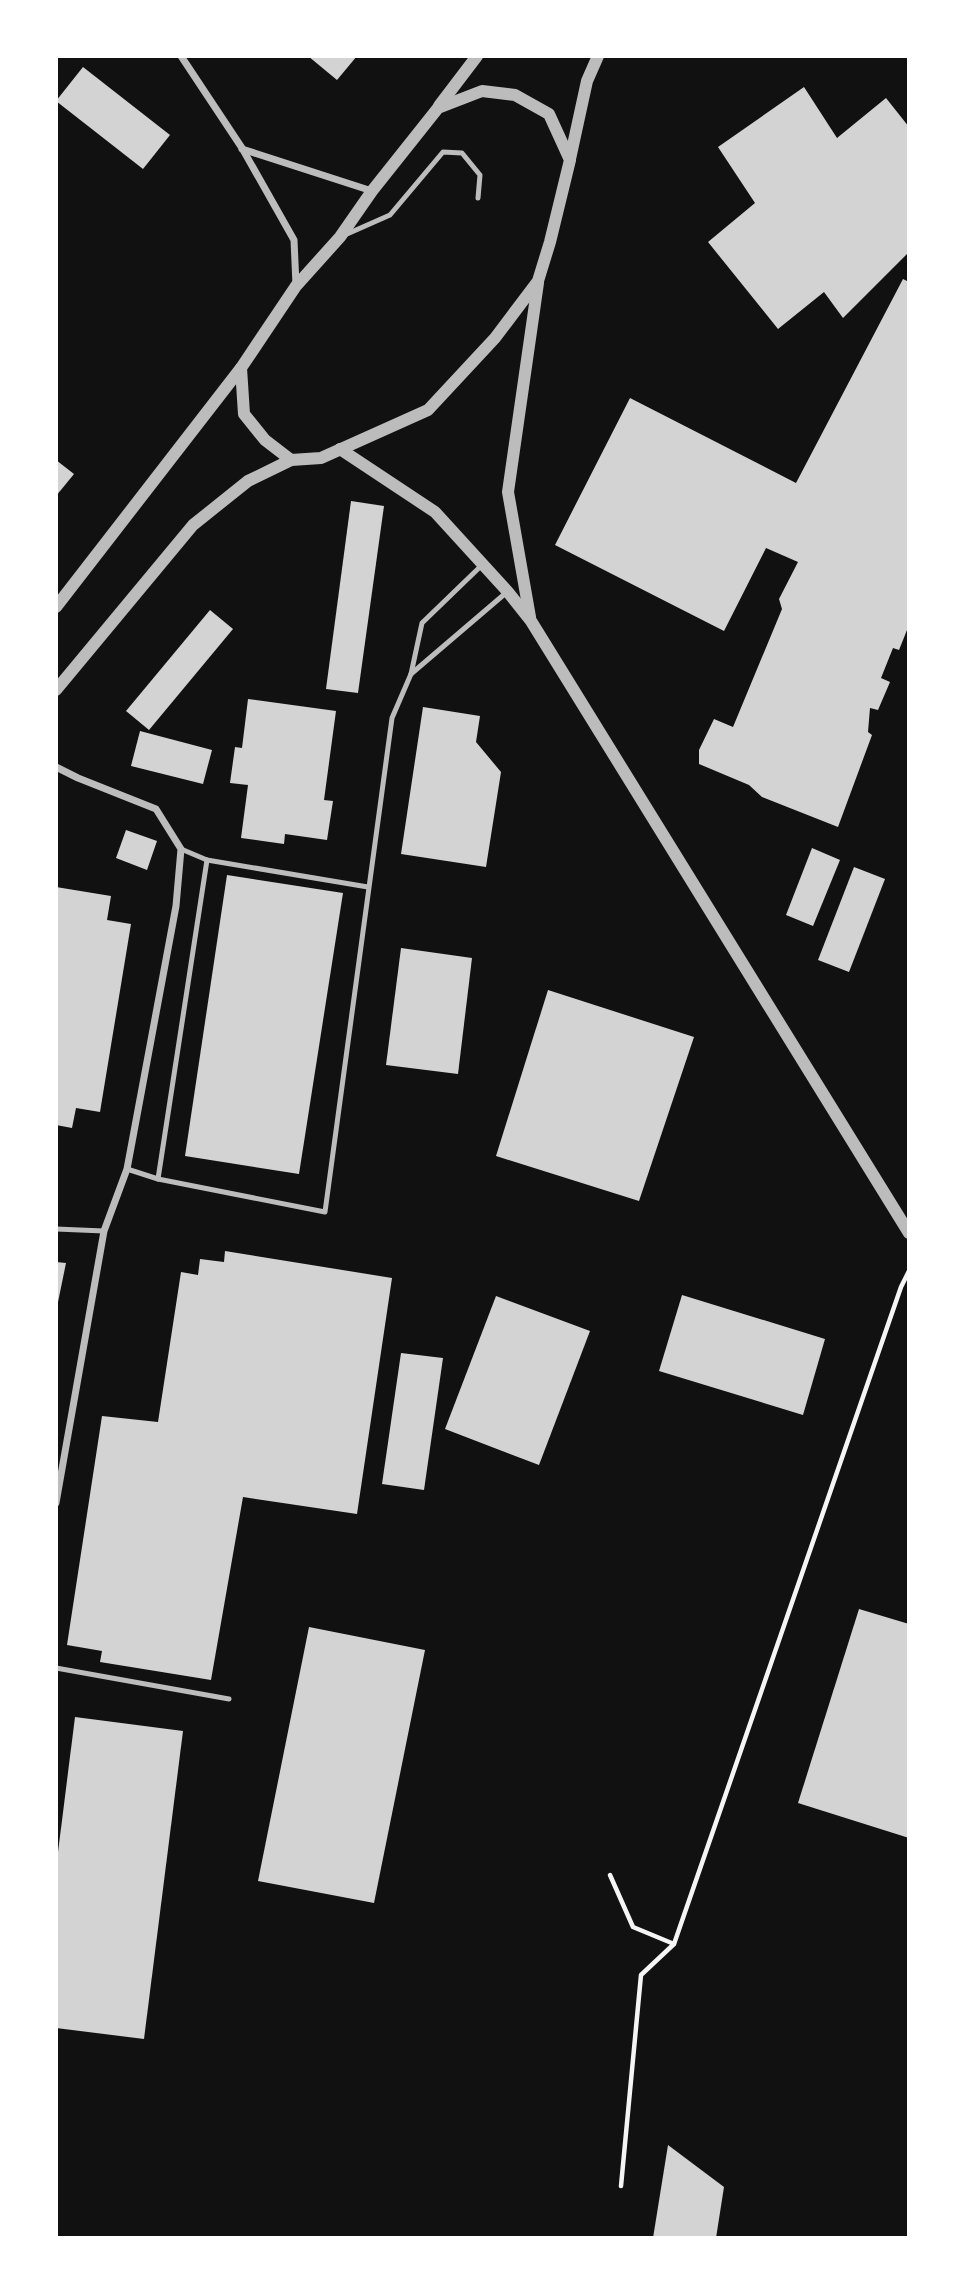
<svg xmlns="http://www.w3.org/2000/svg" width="965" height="2294" font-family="'Titillium Web',sans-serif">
<rect width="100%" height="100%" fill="#111"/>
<!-- building -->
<g fill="#d3d3d3">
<polygon points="308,56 357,56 337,80"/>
<polygon points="83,67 170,135 143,169 56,101"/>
<polygon points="804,87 837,138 886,98 909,127 909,252 843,318 824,292 778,329 708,242 755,203 718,147"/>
<polygon points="903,279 909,282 909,625 899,650 893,648 881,678 890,682 878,710 870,708 868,732 872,735 838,827 762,797 749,785 699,764 699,750 714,719 733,727 782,609 779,599 798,562 766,548 724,631 555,545 630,398 796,483"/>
<polygon points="56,460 74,474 56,496"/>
<polygon points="351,501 384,506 358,693 326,689"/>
<polygon points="210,610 233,629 149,730 126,711"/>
<polygon points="248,699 336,711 324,800 333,801 327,840 285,834 284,844 241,838 248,785 230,783 235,747 242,748"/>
<polygon points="423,707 480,716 476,742 501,772 486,867 401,854"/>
<polygon points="140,731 212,750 203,784 131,766"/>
<polygon points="126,830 157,841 147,870 116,858"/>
<polygon points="812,848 840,860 813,926 786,915"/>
<polygon points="854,867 885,879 849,972 818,960"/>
<polygon points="227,875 343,893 299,1174 185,1156"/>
<polygon points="56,887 111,896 107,920 131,924 100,1112 76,1108 72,1128 56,1125"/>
<polygon points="401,948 472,958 458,1074 386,1065"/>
<polygon points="548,990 694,1037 639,1201 496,1156"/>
<polygon points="225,1251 392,1278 357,1514 243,1497 211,1680 100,1662 102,1651 67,1645 102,1416 158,1422 181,1272 198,1275 200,1259 224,1262"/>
<polygon points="56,1262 66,1263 57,1307 56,1307"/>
<polygon points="682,1295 825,1339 803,1415 659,1371"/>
<polygon points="496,1296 590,1331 539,1465 445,1429"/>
<polygon points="401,1353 443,1358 424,1490 382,1484"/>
<polygon points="859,1609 909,1624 909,1838 798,1803"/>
<polygon points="309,1627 425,1650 374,1903 258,1881"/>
<polygon points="75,1717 183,1731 144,2039 56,2028 56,1868"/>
<polygon points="668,2145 724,2187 716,2238 653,2238"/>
</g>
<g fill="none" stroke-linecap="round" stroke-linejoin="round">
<!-- path -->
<g stroke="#f5f5f5" stroke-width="4.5">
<polyline points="610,1875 633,1927 674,1944"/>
<polyline points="621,2186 641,1975 674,1944 901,1287 909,1271"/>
</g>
<!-- service -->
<g stroke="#bcbcbc" stroke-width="5">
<polyline points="347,234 390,215 443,152 462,153 480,175 478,198"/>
<polyline points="411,674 507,592"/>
<polyline points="181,849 207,860 368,887"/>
<polyline points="127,1169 158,1179 325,1212 392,718 411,674 422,623 482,565"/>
<polyline points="158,1179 207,860"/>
<polyline points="56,1229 104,1231"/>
<polyline points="56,1668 229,1699"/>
</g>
<!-- minor -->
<g stroke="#bcbcbc" stroke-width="7">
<polyline points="181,56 242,148 294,240 296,285"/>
<polyline points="242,149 372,191"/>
<polyline points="56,767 78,778 156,809 181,849 176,906 127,1169 104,1231 56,1503"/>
</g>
<!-- tertiary -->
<g stroke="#bcbcbc" stroke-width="12">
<polygon points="482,91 515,95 549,114 570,160 550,242 538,281 495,338 428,410 321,458 291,460 265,440 244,414 241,368 296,286 340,237 372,191 438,108"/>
<polyline points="439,106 477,56"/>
<polyline points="570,159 587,81 598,56"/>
<polyline points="340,449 435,512 508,592 531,621 909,1233"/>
<polyline points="56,607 241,368"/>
<polyline points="530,617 508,492 538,283"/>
<polyline points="56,690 193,525 248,481 291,460"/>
</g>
</g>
<!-- border -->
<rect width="965" height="2294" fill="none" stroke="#ffffff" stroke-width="116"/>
</svg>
